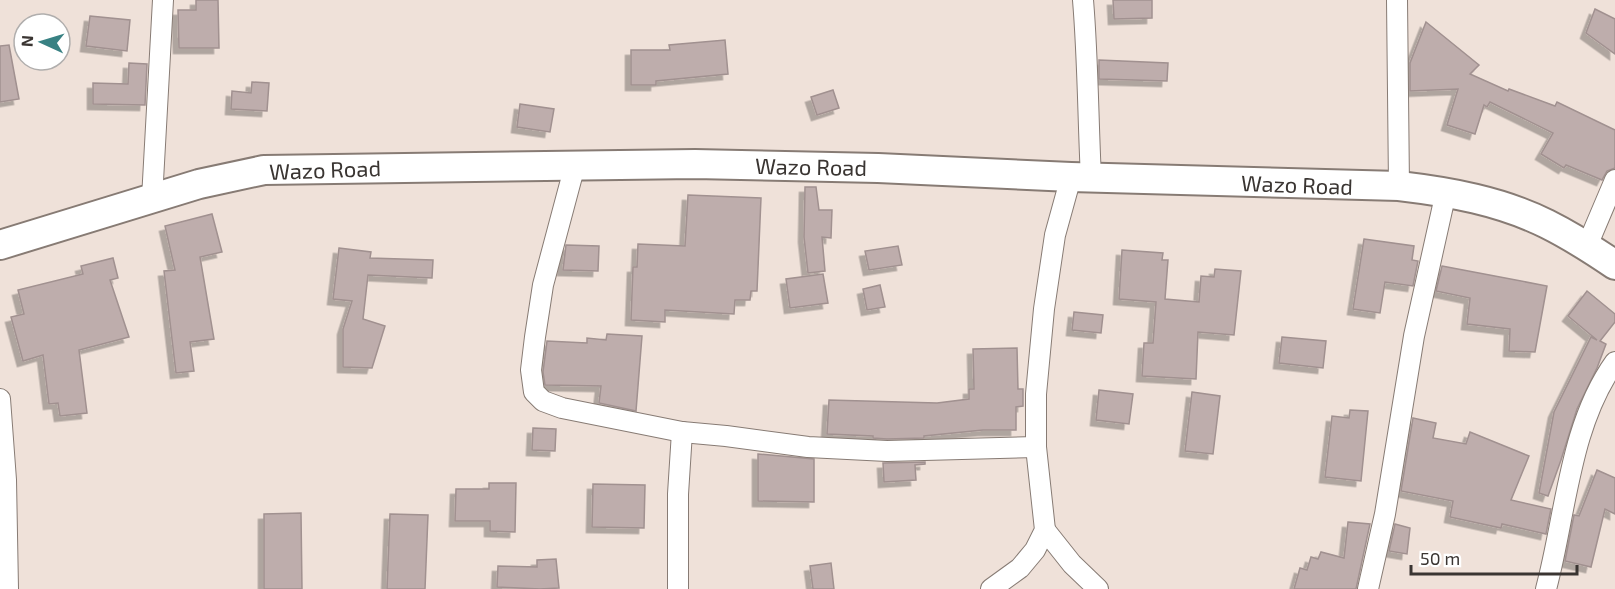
<svg xmlns="http://www.w3.org/2000/svg" width="1615" height="589" font-family="'Exo 2',sans-serif">
<defs>
<filter id="shadow"><feDropShadow dx="-5.5" dy="5.5" stdDeviation="0" flood-color="#0004"/></filter>
</defs>
<rect width="100%" height="100%" fill="#efe1d9"/>
<!-- building -->
<g fill="#beadac" stroke="#a19190" stroke-width="1.5" filter="url(#shadow)">
<polygon points="196,0 218,0 219,48 179,48 178,10 196,10"/>
<polygon points="1113,0 1152,0 1152,18 1114,19"/>
<polygon points="1595,9 1615,19 1615,54 1586,33"/>
<polygon points="90,16 130,20 127,51 86,46"/>
<polygon points="1426,22 1479,65 1470,74 1508,91 1509,89 1555,106 1557,102 1615,130 1615,168 1607,171 1602,180 1566,165 1564,168 1541,154 1553,133 1490,102 1487,107 1484,105 1475,134 1447,125 1458,89 1410,91 1410,63"/>
<polygon points="725,40 728,74 656,81 656,85 631,85 631,50 670,50 669,45"/>
<polygon points="9,45 19,99 0,102 0,46"/>
<polygon points="1099,60 1168,63 1167,81 1099,79"/>
<polygon points="129,63 147,64 145,105 93,104 93,83 128,84"/>
<polygon points="252,82 269,83 267,111 231,109 232,91 251,93"/>
<polygon points="833,90 839,108 817,115 811,97"/>
<polygon points="520,104 554,109 550,132 517,127"/>
<polygon points="805,187 816,187 819,210 832,210 831,238 822,237 825,271 808,273 804,237"/>
<polygon points="688,195 761,198 757,291 751,291 750,300 735,300 734,314 665,310 665,322 631,320 633,267 637,267 638,244 685,246"/>
<polygon points="212,214 222,252 200,257 214,339 190,342 194,371 176,373 164,271 175,270 165,226"/>
<polygon points="1364,239 1414,246 1412,260 1418,261 1413,286 1385,282 1380,313 1353,309"/>
<polygon points="566,245 599,246 598,271 563,270"/>
<polygon points="898,246 902,265 869,270 865,251"/>
<polygon points="339,248 371,252 370,258 433,260 432,278 368,275 363,319 385,326 372,368 343,367 343,329 352,301 333,299"/>
<polygon points="1122,250 1163,253 1162,260 1168,260 1165,299 1199,302 1201,276 1214,277 1215,269 1241,271 1234,335 1198,332 1196,379 1142,376 1144,343 1153,343 1156,302 1119,299"/>
<polygon points="113,258 118,278 110,280 129,337 79,350 87,413 60,416 58,403 49,404 43,355 23,361 11,317 24,314 18,290 83,274 81,266"/>
<polygon points="1442,266 1547,286 1535,352 1509,351 1510,329 1467,324 1470,298 1436,291"/>
<polygon points="823,274 828,303 790,308 786,279"/>
<polygon points="880,285 885,307 867,310 863,289"/>
<polygon points="1587,291 1615,314 1615,322 1600,341 1606,344 1597,368 1577,409 1561,460 1548,496 1539,493 1554,412 1591,337 1597,340 1568,316"/>
<polygon points="1074,312 1103,315 1101,333 1072,330"/>
<polygon points="607,334 642,336 636,411 599,403 601,386 545,385 543,372 547,341 587,343 587,338 606,340"/>
<polygon points="1282,337 1326,341 1323,368 1279,363"/>
<polygon points="1017,348 1018,389 1023,389 1023,406 1016,407 1016,430 983,430 924,436 924,438 887,439 873,438 873,436 827,434 829,400 937,403 969,399 969,389 974,389 973,349"/>
<polygon points="1099,390 1133,394 1129,424 1096,420"/>
<polygon points="1192,392 1220,396 1213,454 1185,451"/>
<polygon points="1350,410 1368,411 1361,481 1325,477 1332,416 1349,418"/>
<polygon points="1413,418 1436,423 1433,438 1466,444 1470,432 1529,456 1511,500 1551,509 1546,534 1502,524 1501,528 1450,517 1453,501 1401,491"/>
<polygon points="533,428 556,429 555,451 532,450"/>
<polygon points="758,454 814,459 814,502 758,501"/>
<polygon points="925,462 925,464 915,465 916,480 884,482 883,463"/>
<polygon points="1597,470 1615,478 1615,514 1605,509 1591,567 1565,561 1574,515 1579,516"/>
<polygon points="489,483 516,483 515,532 490,531 490,521 455,521 456,489 489,489"/>
<polygon points="593,484 645,485 644,528 592,527"/>
<polygon points="301,513 302,589 264,589 264,514"/>
<polygon points="390,514 428,515 425,589 387,589"/>
<polygon points="1348,522 1370,524 1356,589 1294,589 1300,568 1307,570 1311,557 1318,559 1321,552 1344,558"/>
<polygon points="1395,524 1410,528 1407,554 1389,551"/>
<polygon points="556,559 559,588 540,589 497,587 498,566 537,567 537,560"/>
<polygon points="831,563 834,589 813,589 810,566"/>
</g>
<g fill="none" stroke-linecap="round" stroke-linejoin="round">
<!-- street casing -->
<g stroke="#877b74" stroke-width="22">
<g id="street">
<path d="M 1083,0 C 1088,59 1088,119 1091,178"/>
<polyline points="1397,0 1399,186"/>
<polyline points="575,165 543,285 535,337 531,370 534,392 543,401 562,408 682,432 726,436 808,447 887,451 1036,447"/>
<polyline points="152,199 163,0"/>
<polyline points="1587,246 1615,180"/>
<polyline points="0,399 6,480 8,589"/>
<polyline points="1045,530 1072,564 1098,589"/>
<polyline points="678,589 678,494 682,432"/>
<polyline points="991,589 1020,568 1035,550 1045,530 1036,447 1036,394 1044,309 1055,235 1071,177"/>
<polyline points="1368,589 1385,514 1414,336 1446,192"/>
<path d="M 1546,589 C 1566,515 1569,426 1615,362"/>
</g>
</g>
<!-- secondary casing -->
<g stroke="#877b74" stroke-width="32">
<path id="secondary" d="M 0,245 L 199,184 L 264,170 L 695,164 L 878,168 L 1071,177 L 1399,186 C 1450,192 1501,201 1547,224 C 1571,236 1593,250 1615,265"/>
</g>
<!-- street -->
<use href="#street" stroke="#fff" stroke-width="20"/>
<!-- secondary -->
<use href="#secondary" stroke="#fff" stroke-width="28"/>
</g>
<g text-anchor="middle" dominant-baseline="central" stroke-width="4.5" stroke-linejoin="round" paint-order="stroke">
<!-- street labels -->
<g font-size="22" fill="#3a3532" stroke="#fff">
<text transform="translate(811 166) rotate(1)">Wazo Road</text>
<text transform="translate(325 169) rotate(-2)">Wazo Road</text>
<text transform="translate(1297 184) rotate(2)">Wazo Road</text>
</g>
</g>
<!-- north arrow -->
<g transform="translate(42 42) rotate(274)"><circle r="28" fill="#ffffff" stroke="#b0aead" stroke-width="1.5"/>
<path d="M0-4.5L10 22L0 15L-10 22Z" fill="#388183"/>
<text y="-9" font-size="16" font-weight="bold" text-anchor="middle" fill="#3a3532">N</text>
</g>
<!-- scale -->
<path d="M1411 565v9h166v-9" fill="none" stroke="#3a3532" stroke-width="3"/>
<text x="1420" y="565" font-size="18" fill="#3a3532" stroke="#ffffff" stroke-width="4.5" paint-order="stroke">50 m</text>
</svg>
